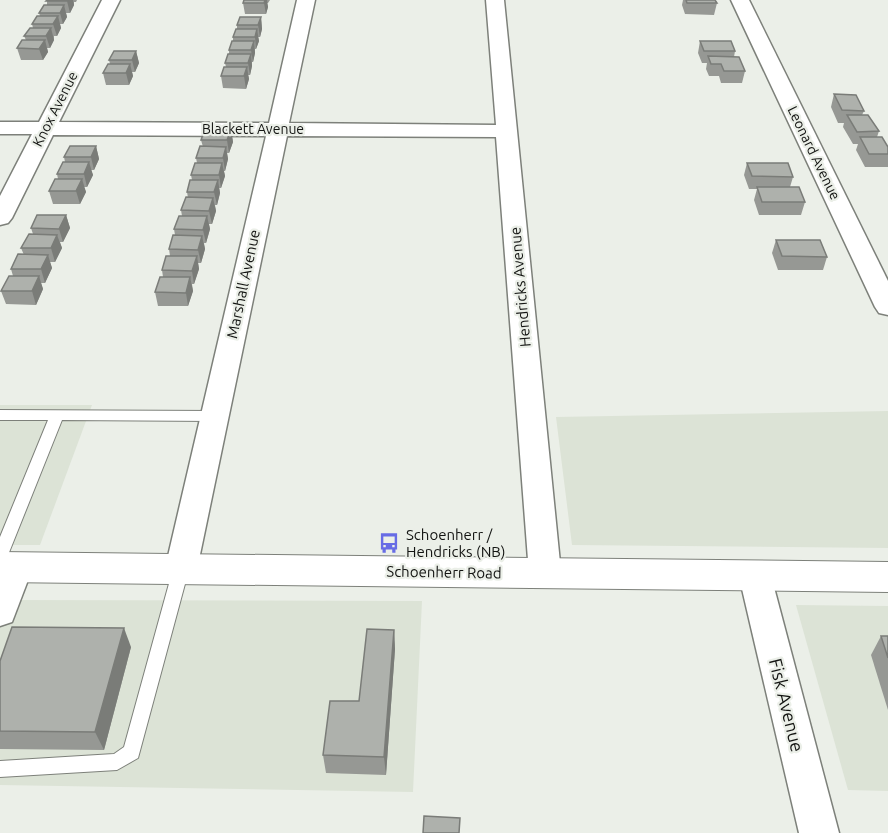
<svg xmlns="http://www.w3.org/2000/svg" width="888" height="833" font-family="Ubuntu,sans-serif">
<rect width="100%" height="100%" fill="#ebefe8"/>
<!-- built -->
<g fill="#dce3d6">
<polygon points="0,405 92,405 40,545 0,545"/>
<polygon points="888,411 888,548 572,545 556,417"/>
<polygon points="0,600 422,601 413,792 0,785"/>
<polygon points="796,605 888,606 888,791 848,790"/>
</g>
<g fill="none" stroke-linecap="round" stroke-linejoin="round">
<!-- service casing -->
<g stroke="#7d807a" stroke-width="2">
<g id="service">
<polygon points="0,410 215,411 222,416 215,421 62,420 8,555 5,559 0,561 0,537 48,420 0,420"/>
<polygon points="181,563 186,565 189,569 138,758 117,770 0,777 0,761 114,754 124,747 173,569 176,565"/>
</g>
</g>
<!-- minor casing -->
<g stroke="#7d807a" stroke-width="3">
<g id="minor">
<polygon points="102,0 120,0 59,122 269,123 297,0 315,0 289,123 496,125 486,0 504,0 561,573 557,582 545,586 533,582 529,573 496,137 287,136 197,569 193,578 181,582 169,578 165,569 266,136 53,135 12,218 8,223 0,225 0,196 32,134 0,134 0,122 39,122"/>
<polygon points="731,0 749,0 888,281 888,315 879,313 875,307"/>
<polygon points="17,554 29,558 33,567 12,622 0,626 0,569 5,558"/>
<polygon points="755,563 767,567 771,576 839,833 799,833 739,576 743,567"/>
</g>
</g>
<!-- secondary casing -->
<g stroke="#7d807a" stroke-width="2">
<polygon id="secondary" points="0,552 888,562 888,592 0,582"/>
</g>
<!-- service -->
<use href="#service" fill="#fff" fill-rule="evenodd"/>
<!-- minor -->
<use href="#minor" fill="#fff" fill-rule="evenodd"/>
<!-- secondary -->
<use href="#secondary" fill="#fff" fill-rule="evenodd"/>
</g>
<!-- wall -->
<g fill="#969894">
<polygon points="47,0 77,0 76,2 74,2 74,5 70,13 66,13 67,17 63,24 60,24 61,28 57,36 54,36 54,40 50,48 47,48 48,52 43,60 21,60 17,48 26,40 24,36 33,28 32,24 40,16 39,13 47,5"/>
<polygon points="244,0 270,0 268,3 267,3 268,7 266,14 245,14 243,3"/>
<polygon points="683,0 715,0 717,3 714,15 685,14 682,5"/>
<polygon points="261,17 262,29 260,37 258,37 259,41 256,49 255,49 255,53 253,62 252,62 252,66 250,75 248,75 249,79 246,89 223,88 221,76 226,67 225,63 229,54 229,50 233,41 233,37 237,29 237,25"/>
<polygon points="700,41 735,51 734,57 745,71 742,83 721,83 719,76 709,76 706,69 707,63 702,63 698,53"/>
<polygon points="136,51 139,63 135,72 132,72 133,76 129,85 106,85 103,73 110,64 109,60"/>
<polygon points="834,94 864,111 862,115 879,131 877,137 888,147 888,167 865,167 856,150 858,144 853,144 843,127 844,123 838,123 831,107"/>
<polygon points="231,130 233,142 229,153 227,153 228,159 225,171 224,171 225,176 221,188 219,188 220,193 217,205 215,205 216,211 212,224 209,224 210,229 206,243 204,243 205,249 201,263 198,263 199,269 194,284 192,284 193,291 188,306 158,306 155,292 163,277 162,270 170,256 169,249 175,235 174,229 182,216 181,210 188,198 187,192 192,180 191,175 197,163 196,158 203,147 201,140"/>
<polygon points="96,146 99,159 94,170 91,170 93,175 87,187 84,187 86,192 80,204 53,204 49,191 58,179 57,174 65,162 64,157"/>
<polygon points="747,163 793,177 790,187 805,202 801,215 759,215 754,200 757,189 749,189 744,175"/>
<polygon points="66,215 70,228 63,242 60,242 62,248 55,262 50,262 52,268 45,283 41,283 43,289 36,305 6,304 1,291 13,276 11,269 24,255 21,248 33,234 31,228"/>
<polygon points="776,240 827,257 823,270 778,270 772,253"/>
<polygon points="394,630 395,649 386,775 326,773 323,755 359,701"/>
<polygon points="881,636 888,636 888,710 871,655"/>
<polygon points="131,647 104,750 0,749 0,661"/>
</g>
<!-- shaded-wall -->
<g fill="#7a7c78">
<polygon points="68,0 73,0 74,5 70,13 67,1"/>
<polygon points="265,0 267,0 268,7 266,14 264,3"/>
<polygon points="64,5 67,17 63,24 60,13"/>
<polygon points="58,16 61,28 57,36 53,24"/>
<polygon points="261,17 262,29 260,37 258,25"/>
<polygon points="51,28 54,40 50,48 46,36"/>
<polygon points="257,29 259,41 256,49 255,37"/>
<polygon points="45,40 48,52 43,60 39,49"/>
<polygon points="254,41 255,53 253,62 251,50"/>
<polygon points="136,51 139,63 135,72 132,60"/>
<polygon points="251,54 252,66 250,75 248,63"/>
<polygon points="130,64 133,76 129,85 126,73"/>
<polygon points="247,67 249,79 246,89 244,76"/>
<polygon points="231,130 233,142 229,153 227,140"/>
<polygon points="96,146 99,159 94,170 91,157"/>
<polygon points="226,147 228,159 225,171 223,158"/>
<polygon points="89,162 93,175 87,187 84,174"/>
<polygon points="222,163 225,176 221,188 219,175"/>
<polygon points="82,179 86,192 80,204 76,191"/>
<polygon points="218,180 220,193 217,205 214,192"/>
<polygon points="213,198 216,211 212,224 209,211"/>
<polygon points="66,215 70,228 63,242 59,229"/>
<polygon points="207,216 210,229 206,243 203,230"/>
<polygon points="57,235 62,248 55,262 51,248"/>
<polygon points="202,236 205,249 201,263 198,250"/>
<polygon points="48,255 52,268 45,283 41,269"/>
<polygon points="197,256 199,269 194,284 192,271"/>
<polygon points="39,276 43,289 36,305 32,291"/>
<polygon points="190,277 193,291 188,306 186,293"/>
<polygon points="124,628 131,647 104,750 95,732"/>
<polygon points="394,630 395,649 386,775 384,757"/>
</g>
<!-- building -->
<g fill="#aeb1ac" stroke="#7a7c78" stroke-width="1.5">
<polygon points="47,0 68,0 67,1 46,1"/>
<polygon points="244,0 265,0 264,3 243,3"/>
<polygon points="686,0 715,0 717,3 687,3"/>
<polygon points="44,5 64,5 60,13 39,13"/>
<polygon points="37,16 58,16 53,24 32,24"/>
<polygon points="240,17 261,17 258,25 237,25"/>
<polygon points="30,28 51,28 46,36 24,36"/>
<polygon points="236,29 257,29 255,37 233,37"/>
<polygon points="22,40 45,40 39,49 17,48"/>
<polygon points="232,41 254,41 251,50 229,50"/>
<polygon points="700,41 731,41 735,51 704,51"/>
<polygon points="114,51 136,51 132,60 109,60"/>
<polygon points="228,54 251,54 248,63 225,63"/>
<polygon points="708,56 739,57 745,71 724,71 721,64 711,64"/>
<polygon points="108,64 130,64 126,73 103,73"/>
<polygon points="224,67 247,67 244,76 221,76"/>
<polygon points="834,94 856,95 864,111 842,110"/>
<polygon points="847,115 868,115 879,131 857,132"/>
<polygon points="205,129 231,130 227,140 201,140"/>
<polygon points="860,137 882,137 888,147 888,154 869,154"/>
<polygon points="70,146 96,146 91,157 64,157"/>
<polygon points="200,146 226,147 223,158 196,158"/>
<polygon points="63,162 89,162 84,174 57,174"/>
<polygon points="195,163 222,163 219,175 191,175"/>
<polygon points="747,163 788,163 793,177 752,176"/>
<polygon points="55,179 82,179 76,191 49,191"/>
<polygon points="190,180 218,180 214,192 187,192"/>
<polygon points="757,187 799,187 805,202 762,202"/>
<polygon points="186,197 213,198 209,211 181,210"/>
<polygon points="37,215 66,215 59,229 31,228"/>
<polygon points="179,216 207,216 203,230 174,229"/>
<polygon points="29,234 57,235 51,248 21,248"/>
<polygon points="173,235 202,236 198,250 169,249"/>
<polygon points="776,240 820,240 827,257 782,256"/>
<polygon points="18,254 48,255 41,269 11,269"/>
<polygon points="166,256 197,256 192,271 162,270"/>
<polygon points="9,276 39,276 32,291 1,291"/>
<polygon points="160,277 190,277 186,293 155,292"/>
<polygon points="12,627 124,628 95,732 0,731 0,661"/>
<polygon points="367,629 394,630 384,757 323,755 330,701 359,701"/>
<polygon points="881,636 888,636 888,658"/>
<polygon points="424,816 460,818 459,833 423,833"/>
</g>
<!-- icons -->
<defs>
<g id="bus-bare" transform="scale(1.62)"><path d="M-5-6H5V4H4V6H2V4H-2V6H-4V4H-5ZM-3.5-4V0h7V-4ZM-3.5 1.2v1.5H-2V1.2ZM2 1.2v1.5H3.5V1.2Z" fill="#676ce5" stroke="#ebefe8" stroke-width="2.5" paint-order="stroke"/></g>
</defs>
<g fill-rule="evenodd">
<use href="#bus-bare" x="389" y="543"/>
</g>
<g text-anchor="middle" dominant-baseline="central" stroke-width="4.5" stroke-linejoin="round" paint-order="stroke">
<!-- far-street labels -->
<g font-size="14" fill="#131412" stroke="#ebefe8">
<text transform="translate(55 109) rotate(-63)">Knox Avenue</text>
<text x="253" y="129">Blackett Avenue</text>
<text transform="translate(814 153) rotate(64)">Leonard Avenue</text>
</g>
<!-- street labels -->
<g font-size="15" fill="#131412" stroke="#ebefe8">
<text transform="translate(243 284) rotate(-78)">Marshall Avenue</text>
<text transform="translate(520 287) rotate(-95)">Hendricks Avenue</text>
<text transform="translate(444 572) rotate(1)">Schoenherr Road</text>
</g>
<!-- poi labels -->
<g font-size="15" fill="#131412" stroke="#ebefe8" text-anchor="start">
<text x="406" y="534">Schoenherr /<tspan x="406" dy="17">Hendricks (NB)</tspan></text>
</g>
<!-- near-street labels -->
<g font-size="18" fill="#131412" stroke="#ebefe8">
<text transform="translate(787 705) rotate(76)">Fisk Avenue</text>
</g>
</g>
</svg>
